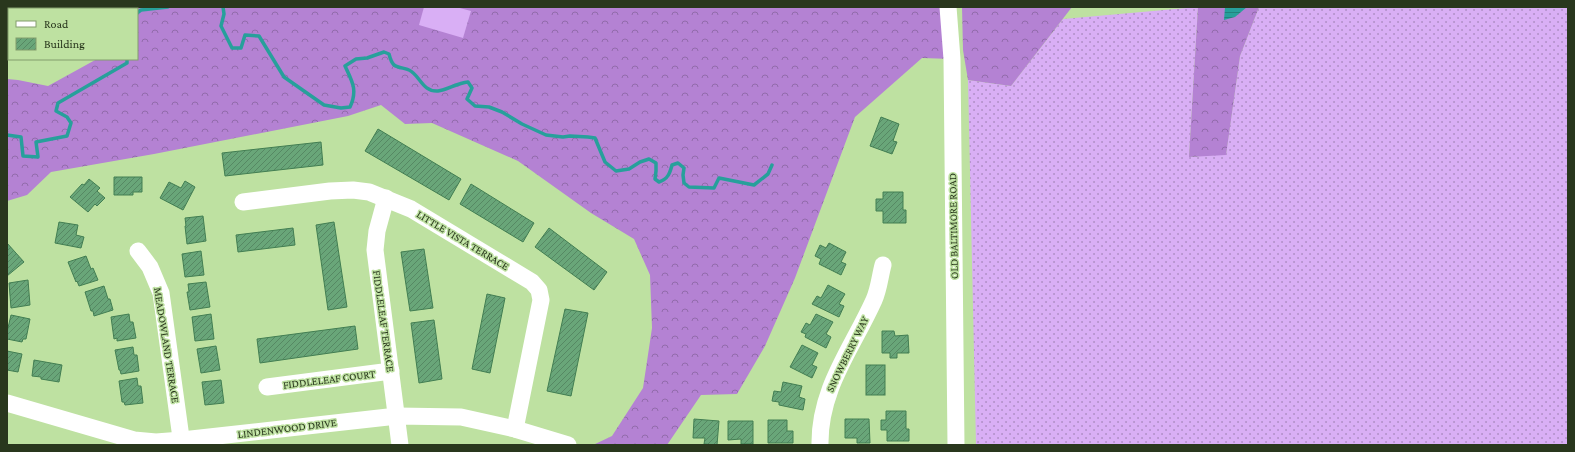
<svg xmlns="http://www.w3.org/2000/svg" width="1575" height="452" font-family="'Crimson Pro',serif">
<defs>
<pattern id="grass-dots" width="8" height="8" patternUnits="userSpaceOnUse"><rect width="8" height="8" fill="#d9aff5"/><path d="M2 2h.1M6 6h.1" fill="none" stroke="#b08fc6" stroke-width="1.8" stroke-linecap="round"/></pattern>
<pattern id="forest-crowns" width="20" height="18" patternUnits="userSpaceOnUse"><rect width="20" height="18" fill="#b482d3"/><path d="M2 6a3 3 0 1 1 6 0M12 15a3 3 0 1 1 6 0" fill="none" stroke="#926bab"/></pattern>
<pattern id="water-rules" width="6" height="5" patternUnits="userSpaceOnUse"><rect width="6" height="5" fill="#27a09b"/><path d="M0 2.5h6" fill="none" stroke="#22837e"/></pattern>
<pattern id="building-hatch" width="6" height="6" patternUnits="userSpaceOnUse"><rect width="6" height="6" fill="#69a679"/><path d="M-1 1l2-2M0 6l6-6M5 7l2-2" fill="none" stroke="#568863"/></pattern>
</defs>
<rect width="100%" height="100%" fill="#bee1a1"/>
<!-- grass -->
<polygon fill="url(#grass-dots)" points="1198,7 1189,157 1226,154 1240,56 1259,7 1568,7 1568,445 976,445 968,80 1011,86 1063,19"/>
<!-- forest -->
<g fill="url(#forest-crowns)">
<polygon points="68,7 948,7 952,59 922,58 855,117 795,278 765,346 737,394 701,395 667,445 593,445 612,436 643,388 652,328 650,275 634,239 591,213 518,161 432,123 405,124 381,105 348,116 154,154 51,172 27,195 7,201 7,79 18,80 48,86 97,59 137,59 137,9 70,9"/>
<polygon points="962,7 1072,7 1011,86 968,80 963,50"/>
<polygon points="1198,7 1259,7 1240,56 1226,155 1189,157"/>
</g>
<!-- pitch -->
<polygon fill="#d9aff5" points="424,7 456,7 471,11 463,38 419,25"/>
<!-- water -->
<polygon fill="url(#water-rules)" points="1225,7 1247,7 1235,17 1224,20"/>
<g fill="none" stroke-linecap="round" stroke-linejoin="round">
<!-- stream -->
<g stroke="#27a09b" stroke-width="3.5">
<path d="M 223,7 L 224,14 L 221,26 L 232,48 L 241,48 L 245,35 L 259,36 L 284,77 L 324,105 L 341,108 L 350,107 C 358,90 352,81 345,66 L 356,59 L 367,58 L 384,52 L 389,54 C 390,58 391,62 394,65 C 398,68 405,68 409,70 C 420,75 422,92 438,91 C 447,90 457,83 468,82 L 472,88 L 467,99 L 475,106 L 489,107 L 502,112 L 522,124 L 546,135 L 563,137 L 570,136 L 588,137 L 595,138 L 605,162 L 616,171 L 629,169 L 640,162 L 649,159 L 656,163 L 656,171 L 655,179 L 659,182 C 668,179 670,173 672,165 L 678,163 L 684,168 L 683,175 L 684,183 L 689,187 L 714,188 L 719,178 L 754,185 L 768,174 L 772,165"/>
<polyline points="137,13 141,10 168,7"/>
<polyline points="7,135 21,137 23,156 38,157 36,142 67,136 71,123 67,117 56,111 58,103 127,63 127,59"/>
</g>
</g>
<!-- building -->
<g fill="url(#building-hatch)" stroke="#427e52">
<polygon points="881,117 899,124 893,141 897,142 892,154 870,146"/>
<polygon points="378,129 461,179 449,200 365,151"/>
<polygon points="321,142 323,165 225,176 222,153"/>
<polygon points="114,177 142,177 142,192 133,192 133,195 114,195"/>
<polygon points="89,179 100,188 97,191 105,198 97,206 95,204 88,212 70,197 82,184 84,185"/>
<polygon points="185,181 195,187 183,210 160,198 169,182 181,188"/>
<polygon points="471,184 534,223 523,242 460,204"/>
<polygon points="883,192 903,192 903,210 906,210 906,223 883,223 883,211 876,211 876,199 883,199"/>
<polygon points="203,216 206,241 187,244 185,226 186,226 185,218"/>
<polygon points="59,222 78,225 76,235 84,237 81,248 55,243"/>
<polygon points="334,222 347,307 328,310 316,225"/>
<polygon points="293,228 295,245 238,252 236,235"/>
<polygon points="549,228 607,272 594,290 535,247"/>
<polygon points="7,243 24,262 7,276"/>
<polygon points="829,243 846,252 841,262 846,264 841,275 819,264 821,259 815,256 820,245 826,248"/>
<polygon points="424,249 433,308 410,311 401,252"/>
<polygon points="201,251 204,275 185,277 182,254"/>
<polygon points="86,256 91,269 93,268 98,280 79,286 77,281 76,282 68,262"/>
<polygon points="28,280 30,305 11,308 9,283"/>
<polygon points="206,282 210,307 190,310 187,292 189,292 188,284"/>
<polygon points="828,285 845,294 839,304 844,306 839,317 812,304 817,296 821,298"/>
<polygon points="104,286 108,299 110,299 113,310 94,316 93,311 91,311 85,292"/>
<polygon points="487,294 505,298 490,373 472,369"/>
<polygon points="565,309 588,313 571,396 547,391"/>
<polygon points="129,314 130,322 133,322 136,338 117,341 117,338 114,339 111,317"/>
<polygon points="211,314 214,339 195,341 192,317"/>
<polygon points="816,314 833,322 826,334 831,337 826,348 805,337 806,334 801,332 806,323 810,325"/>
<polygon points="11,315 30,319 26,339 23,339 22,342 7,339 7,332"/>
<polygon points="434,320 442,379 419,383 411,323"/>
<polygon points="355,326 358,349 260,363 257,339"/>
<polygon points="882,331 894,331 895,336 908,335 909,353 897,353 897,358 890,358 890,353 882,353"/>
<polygon points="802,345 818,353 812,365 817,367 812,378 790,367"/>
<polygon points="216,346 220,370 201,373 197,349"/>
<polygon points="133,347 134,355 137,355 139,371 121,374 120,370 119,370 115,350"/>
<polygon points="7,351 22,354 18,372 7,370"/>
<polygon points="34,360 62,365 59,382 41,379 41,377 32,376"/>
<rect x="866" y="365" width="19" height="30"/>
<polygon points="137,378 138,386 141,386 143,403 125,405 124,402 122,402 119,381"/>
<polygon points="221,380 224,403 205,405 202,382"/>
<polygon points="783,382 802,386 799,397 805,399 803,410 779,405 779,402 772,401 774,391 781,392"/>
<polygon points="886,411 906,411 906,429 909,429 909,441 887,441 887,430 881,430 881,420 886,420"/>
<polygon points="694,419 719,421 717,445 704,444 705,438 693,438"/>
<polygon points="845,419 869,419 870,443 857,443 857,438 845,438"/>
<polygon points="768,420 787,420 787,431 793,431 793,443 768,443"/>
<polygon points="728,421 753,421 753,444 741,444 741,439 728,440"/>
</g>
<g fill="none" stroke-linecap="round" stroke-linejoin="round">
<!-- minor -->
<g stroke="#fff" stroke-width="17">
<polyline points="948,7 952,59 956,445"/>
<polyline points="386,198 377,231 375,250 400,445"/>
<polyline points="243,202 330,191 353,190 369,192 411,209 532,282 539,290 541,300 515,429"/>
<polyline points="138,251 150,267 161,293 182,445"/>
<polyline points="267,387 391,371"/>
<polyline points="7,403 134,440 156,442 182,440 397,416 461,417 515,429 568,445"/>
<path d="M 820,445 C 819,389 852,349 874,300 C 879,289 880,276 883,265"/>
</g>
</g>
<g text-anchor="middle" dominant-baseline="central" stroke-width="3" stroke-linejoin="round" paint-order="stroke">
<!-- street labels -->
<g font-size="11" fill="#29371d" stroke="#bee1a1">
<text transform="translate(953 226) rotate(-91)">OLD BALTIMORE ROAD</text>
<text transform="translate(463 240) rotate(31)">LITTLE VISTA TERRACE</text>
<text transform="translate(384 321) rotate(82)">FIDDLELEAF TERRACE</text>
<text transform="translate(167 345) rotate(81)">MEADOWLAND TERRACE</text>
<text transform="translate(847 354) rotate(-64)">SNOWBERRY WAY</text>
<text transform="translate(329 379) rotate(-7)">FIDDLELEAF COURT</text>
<text transform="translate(287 428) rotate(-7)">LINDENWOOD DRIVE</text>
</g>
</g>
<!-- border -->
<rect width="1575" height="452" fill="none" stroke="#29371d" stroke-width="16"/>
<!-- legend -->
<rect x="8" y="8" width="130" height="52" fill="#bee1a1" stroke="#829d6c"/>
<rect x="16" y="21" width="20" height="6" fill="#ffffff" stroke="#829d6c"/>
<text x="44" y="28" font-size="12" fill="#29371d">Road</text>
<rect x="16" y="38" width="20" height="12" fill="url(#building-hatch)" stroke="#829d6c"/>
<text x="44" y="48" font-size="12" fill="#29371d">Building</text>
</svg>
